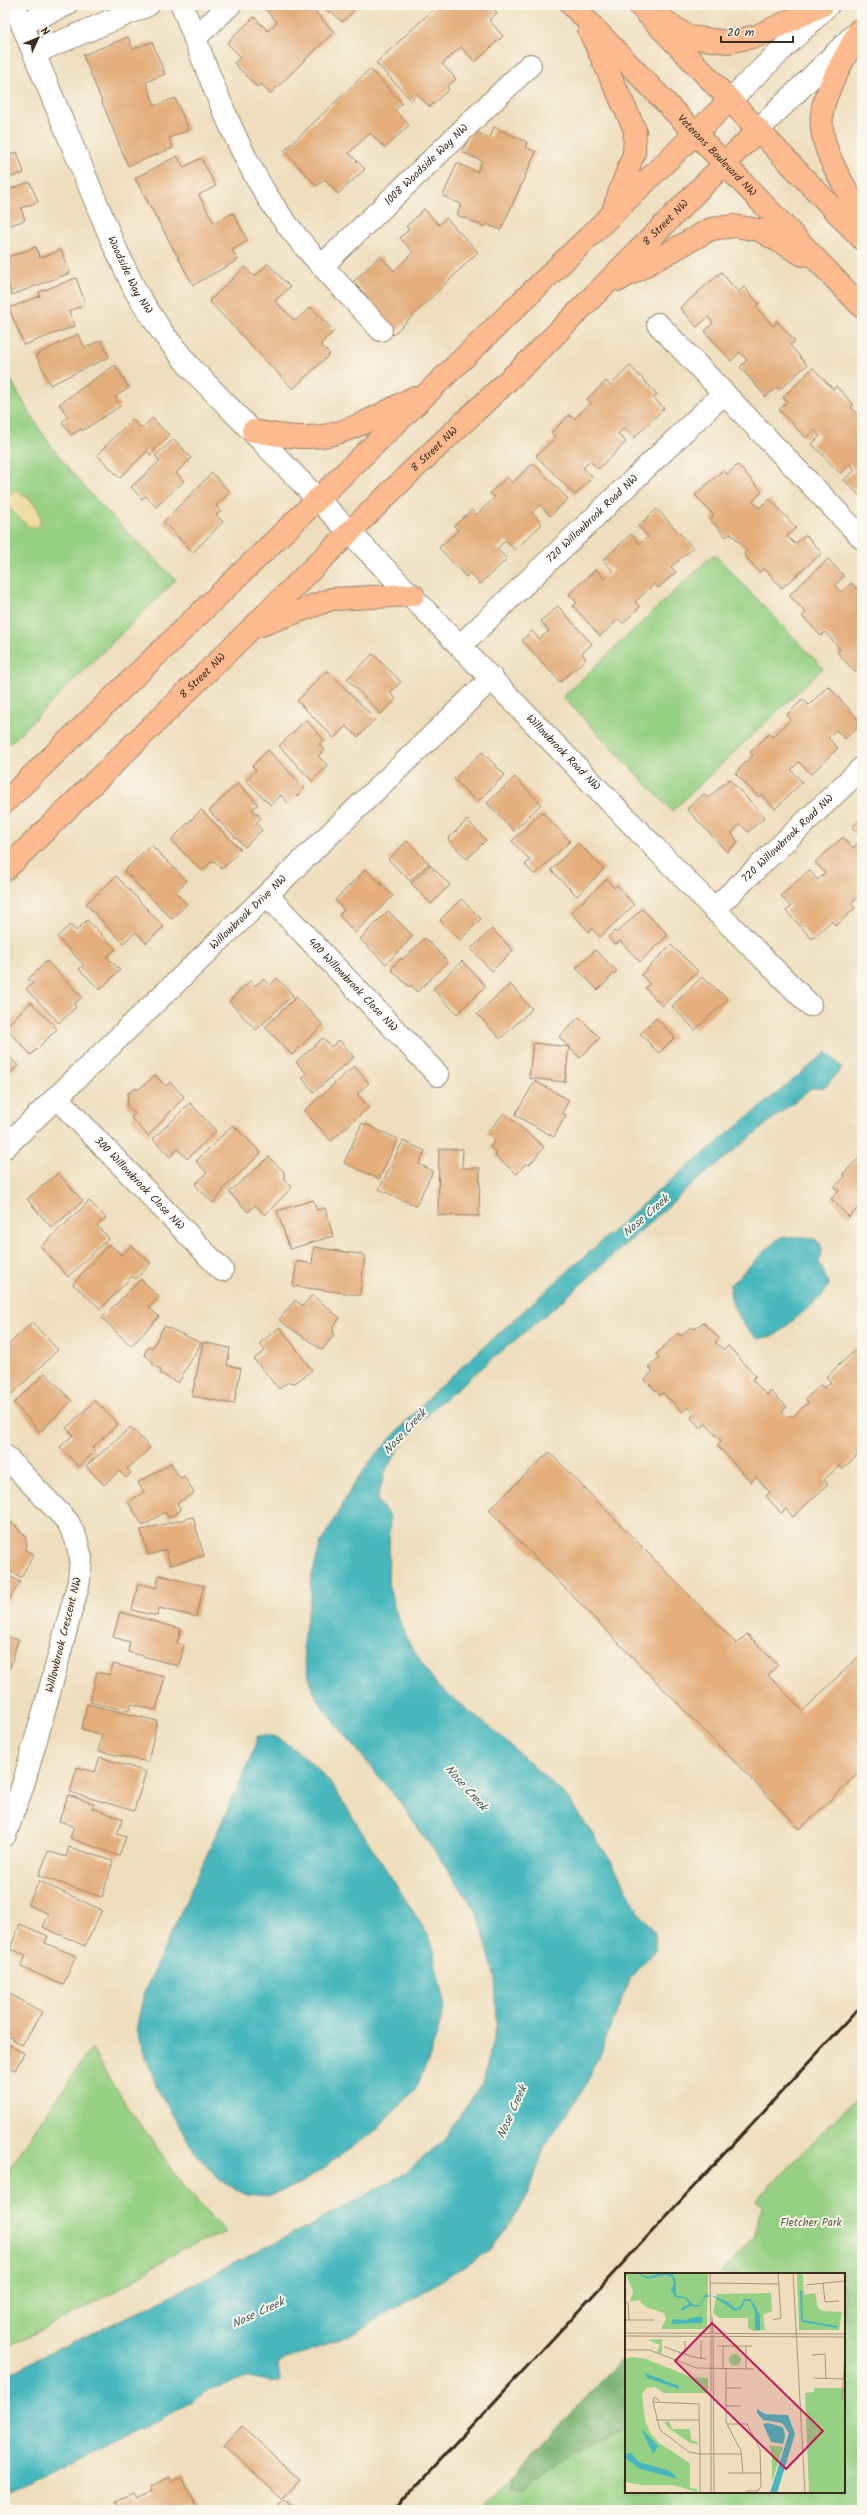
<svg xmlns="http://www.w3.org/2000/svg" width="867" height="2515" font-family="Kalam,sans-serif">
<rect width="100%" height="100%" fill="#fbf7ec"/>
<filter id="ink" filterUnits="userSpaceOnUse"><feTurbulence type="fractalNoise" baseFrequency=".025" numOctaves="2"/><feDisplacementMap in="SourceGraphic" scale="8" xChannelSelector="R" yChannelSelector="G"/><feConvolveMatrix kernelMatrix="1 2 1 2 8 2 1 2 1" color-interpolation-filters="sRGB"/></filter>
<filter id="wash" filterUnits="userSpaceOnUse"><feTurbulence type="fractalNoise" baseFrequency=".012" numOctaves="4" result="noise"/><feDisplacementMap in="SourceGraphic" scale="16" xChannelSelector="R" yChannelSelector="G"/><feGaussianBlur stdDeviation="0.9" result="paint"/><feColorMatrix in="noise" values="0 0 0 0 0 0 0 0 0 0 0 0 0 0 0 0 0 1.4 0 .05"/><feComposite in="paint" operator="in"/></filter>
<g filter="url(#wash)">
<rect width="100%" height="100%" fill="#eedebd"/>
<!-- green -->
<g fill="#96d083" stroke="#687d50">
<path d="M 5,369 C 23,402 41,435 65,464 C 98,506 138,542 176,580 L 9,744 L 5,739 Z"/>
<polygon points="714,554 823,668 672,811 563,697"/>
<polygon points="91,2048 111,2082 182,2185 226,2232 180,2250 120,2289 5,2349 5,2175"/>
<polygon points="862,2092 862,2510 481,2510 626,2356 626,2492 844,2492 844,2274 720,2274 755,2236 757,2221 763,2207 755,2201"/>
</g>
<!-- forest -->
<polygon fill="#78b271" stroke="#5a6e48" points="626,2355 626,2429 586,2447 521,2491 509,2489 510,2479"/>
<!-- sand -->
<path fill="#eeda9e" stroke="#94825e" d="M 13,491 C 27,493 46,511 39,527 L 29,527 L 8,507 L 6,499 Z"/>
<!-- water -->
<g fill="#47b7bd" stroke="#41706e">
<polygon points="827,1052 842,1068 824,1088 811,1088 694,1183 569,1295 435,1407 405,1440 386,1469 377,1500 390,1517 388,1584 397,1615 410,1645 438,1687 493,1730 565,1795 610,1859 640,1914 655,1932 655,1950 631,1977 588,2082 545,2146 528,2194 516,2216 490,2251 348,2337 281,2361 278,2365 280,2381 275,2383 248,2378 209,2390 158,2421 5,2494 5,2377 41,2357 147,2308 356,2201 405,2173 443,2141 483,2082 497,2022 495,1978 478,1913 402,1805 323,1708 313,1690 305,1664 303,1642 311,1595 311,1579 320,1545 351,1489 371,1460 434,1392 509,1324 651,1197"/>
<path d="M 780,1237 C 799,1237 832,1232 819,1262 L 829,1285 L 822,1296 L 776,1335 L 758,1339 C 742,1327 729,1305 730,1285 Z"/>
<polygon points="258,1736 273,1736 290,1746 307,1759 330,1782 430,1938 445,2007 430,2056 415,2089 375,2131 303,2182 269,2196 247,2194 219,2181 189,2143 159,2092 136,2031 144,1993 249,1762"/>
</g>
<g id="blocks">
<!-- building -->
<g fill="#e3ae7b">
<polygon points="263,5 309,5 334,32 270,94 261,84 257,87 234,63 241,57 227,43 254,17 268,31 277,22 262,6"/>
<polygon points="321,5 360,5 342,22 331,11 329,13"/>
<polygon points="438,5 490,5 497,13 489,20 503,36 475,62 461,47 442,64 456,79 447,87 449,89 430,107 417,94 411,100 376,63"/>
<polygon points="128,37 133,49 152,42 165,74 146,82 155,106 175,98 189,130 169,138 173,148 128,166 83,55"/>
<polygon points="370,69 402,103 395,110 409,125 385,148 370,133 349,153 365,169 338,194 325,179 317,186 284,151"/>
<polygon points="494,127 527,142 525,147 536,152 501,230 486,224 485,227 457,215 461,204 443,196 457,163 477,172 482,161 462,152 472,130 490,138"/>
<polygon points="17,152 24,173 5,179 5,156"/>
<polygon points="177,156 184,167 201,158 216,186 199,195 214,223 233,213 248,241 232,250 238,260 193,285 135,178"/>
<polygon points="30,182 38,202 21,208 25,220 5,227 5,191"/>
<polygon points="424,209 439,225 446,218 478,252 393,335 361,302 367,296 353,282 380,256 394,271 413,252 400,238 409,229 406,227"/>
<polygon points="36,247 40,258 61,250 70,273 12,295 5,276 5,258"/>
<polygon points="268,264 290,287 275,301 295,321 311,307 334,331 320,344 330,354 293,389 209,301 245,267 254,277"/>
<polygon points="721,272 738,292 744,287 759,304 756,307 773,326 777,321 795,341 790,345 807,365 779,390 777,387 766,397 740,367 747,360 740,352 731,361 705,331 713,323 708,317 697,327 680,308"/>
<polygon points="76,278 86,305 69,311 75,326 24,345 9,308 40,296 39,292"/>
<polygon points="78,334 85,348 101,340 109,357 50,385 36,355"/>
<polygon points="115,365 129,388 115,397 120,406 82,431 81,429 71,435 62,422 68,417 59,404"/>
<polygon points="630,366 657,394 654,398 664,408 634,438 624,427 618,434 626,442 598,469 590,461 583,468 593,477 575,495 536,456 556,437 551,433 569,415 574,419 591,403 587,399 606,381 610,386"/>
<polygon points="813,368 833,389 836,386 854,405 851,407 862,419 862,498 844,480 855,470 850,464 840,473 812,444 820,436 815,430 806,438 779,410 787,402 783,397"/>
<polygon points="152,418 169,435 150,455 147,451 120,478 97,455 132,419 142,429"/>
<polygon points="174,439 191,458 176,473 184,481 156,507 146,496 142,499 131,487 160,461 155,456"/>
<polygon points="533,463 568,499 550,516 540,505 532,512 542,524 515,550 506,540 497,549 507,559 480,584 470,573 466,577 439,548 458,530 454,526 472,510 476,515 495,497 490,493 507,477 512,483"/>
<polygon points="738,465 762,492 753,501 759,508 770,499 796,528 787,536 795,544 806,535 822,553 782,588 764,568 759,572 744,554 747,551 731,533 726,537 710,519 714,516 695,495 723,470 727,474"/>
<polygon points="212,473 230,492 216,506 221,511 216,515 223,522 193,552 163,522"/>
<polygon points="657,509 693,548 671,567 676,572 658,588 654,584 635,602 640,607 623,623 619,619 600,636 573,606 577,603 569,594 596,569 604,579 613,571 603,560 631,534 640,544 648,537 638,526"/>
<polygon points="828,559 844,576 835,585 841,592 851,583 862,594 862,670 860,668 855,672 837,652 840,649 825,632 821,636 802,616 806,613 789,595"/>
<polygon points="558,606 592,644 582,653 586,659 560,682 522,640 532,631 539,639 549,631 541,621"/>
<polygon points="373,654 401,682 390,693 396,699 381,714 347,679"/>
<polygon points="327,670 375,719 358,737 346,726 334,738 297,701"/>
<polygon points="828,686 862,723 845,739 836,730 828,738 838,748 811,774 799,762 791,770 802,782 775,809 761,794 759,797 735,773 753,755 750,752 769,734 772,737 791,719 787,715 803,699 809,705"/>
<polygon points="306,720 324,740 319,744 324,750 318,756 328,766 312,781 279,746"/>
<polygon points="268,750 305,788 289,804 281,795 270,805 246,780 256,770 252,766"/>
<polygon points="482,752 505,775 477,802 454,779"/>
<polygon points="515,777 541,804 514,831 487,803"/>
<polygon points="729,779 765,817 748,832 740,824 731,833 738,842 727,852 687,809 704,794 708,798"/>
<polygon points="238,783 258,804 252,809 261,818 256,823 262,830 245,847 209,811"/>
<polygon points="201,810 241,850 222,869 213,860 202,871 171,840"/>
<polygon points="542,812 570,841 535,875 525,865 530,860 512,841"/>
<polygon points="862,818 862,838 852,827"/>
<polygon points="467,820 486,840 467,859 448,839"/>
<polygon points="843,837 853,848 862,839 862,893 851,903 855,908 836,926 831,921 812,939 786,911 791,907 781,896 809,870 818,880 825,873 815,862"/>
<polygon points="407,841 429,863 410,881 388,859"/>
<polygon points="578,843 604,869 577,896 551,870"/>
<polygon points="151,845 187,881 175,892 187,904 172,919 124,871"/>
<polygon points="430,865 450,885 431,904 411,883"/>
<polygon points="366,869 393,896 355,933 339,915 344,910 335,900"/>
<polygon points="116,876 164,927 146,943 136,932 123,943 86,904"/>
<polygon points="607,879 614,888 617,885 634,905 600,937 592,929 589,932 571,912"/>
<polygon points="461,899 481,919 460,940 440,920"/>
<polygon points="642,909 668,935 640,962 620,941 615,945 608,937 614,931 616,933"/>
<polygon points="388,911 413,936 386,964 360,939"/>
<polygon points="87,920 116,949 107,957 120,970 100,990 79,969 84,965 57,937 70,925 76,931"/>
<polygon points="492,929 513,950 492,971 471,949"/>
<polygon points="425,938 448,962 417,992 411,985 409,987 391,969 401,958 402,960"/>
<polygon points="671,945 698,971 662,1006 645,988 650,984 641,975"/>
<polygon points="595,950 617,971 598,990 576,968"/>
<polygon points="47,961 82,997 74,1004 76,1007 59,1023 26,989 33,983 28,979"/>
<polygon points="462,961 486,986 457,1014 433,989"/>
<polygon points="702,977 728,999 695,1030 672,1006"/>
<polygon points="277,978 293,995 256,1030 229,1001 250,981 255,986 263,979 270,986"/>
<polygon points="510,984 532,1009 500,1039 477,1014"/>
<polygon points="296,997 323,1025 292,1055 265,1027"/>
<polygon points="31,1002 57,1029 31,1055 5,1027"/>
<polygon points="579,1017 600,1038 580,1058 559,1037"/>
<polygon points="656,1018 675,1037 659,1053 640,1034"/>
<polygon points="323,1038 331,1047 339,1040 354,1057 314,1092 302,1078 307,1074 296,1062"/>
<polygon points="533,1043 569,1047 565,1082 529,1078"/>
<polygon points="5,1052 18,1066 5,1077"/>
<polygon points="354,1066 369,1083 357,1094 369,1107 331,1141 304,1111"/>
<polygon points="155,1075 166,1086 170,1082 184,1097 148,1136 131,1118 135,1113 127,1107 128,1093 136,1088 138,1090"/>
<polygon points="535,1081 569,1100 562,1113 566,1115 554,1137 515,1115"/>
<polygon points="190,1103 216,1131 187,1159 178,1149 170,1157 153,1139"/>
<polygon points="504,1113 544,1147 529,1165 526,1163 517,1174 495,1156 497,1153 490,1147 495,1140 487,1133"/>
<polygon points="362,1123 398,1139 379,1179 344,1163"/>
<polygon points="233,1125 261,1153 222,1190 224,1191 213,1203 195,1184 207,1173 196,1161"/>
<polygon points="403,1141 425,1151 419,1164 433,1171 416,1206 379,1189"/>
<polygon points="439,1149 463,1149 462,1168 480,1168 479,1216 438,1215"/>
<polygon points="862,1155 862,1214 857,1209 849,1217 831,1199 839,1191 834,1187 845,1177 843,1174"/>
<polygon points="269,1157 284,1172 284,1179 292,1187 265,1215 255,1205 248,1212 229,1192"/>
<polygon points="58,1173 83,1201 52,1228 27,1199"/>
<polygon points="313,1200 317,1210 325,1208 333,1236 290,1249 277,1211"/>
<polygon points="89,1201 106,1218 97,1226 109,1238 68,1277 41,1247"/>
<polygon points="109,1244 122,1255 131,1245 151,1263 136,1279 132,1276 101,1309 73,1284"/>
<polygon points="314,1247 365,1255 360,1295 293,1286 297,1261 312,1264"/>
<polygon points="141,1279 159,1297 149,1307 159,1317 131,1346 102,1318"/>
<polygon points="312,1295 340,1318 333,1328 334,1335 322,1350 279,1320 295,1300 303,1306"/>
<polygon points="32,1322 58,1350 5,1401 5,1348"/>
<polygon points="703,1322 719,1338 715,1342 724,1350 728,1346 756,1376 752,1380 767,1395 771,1391 787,1407 782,1411 787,1416 794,1416 808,1403 806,1399 820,1385 824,1388 831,1382 826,1377 862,1344 862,1451 843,1469 839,1466 824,1480 828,1484 793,1517 786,1509 781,1513 766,1496 770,1492 756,1477 751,1482 717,1445 721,1441 706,1424 701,1428 691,1418 694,1414 688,1407 682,1412 663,1393 660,1395 645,1380 653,1371 648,1367 659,1358 656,1354 678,1333 681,1336 691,1327 694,1329"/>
<polygon points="164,1326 201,1343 178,1383 160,1373 161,1370 152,1364 153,1362 144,1354 149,1346 152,1348"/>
<polygon points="280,1327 312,1370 295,1383 288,1382 279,1389 254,1359 265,1351 260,1343"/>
<polygon points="203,1342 230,1348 227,1365 241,1368 234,1404 192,1396"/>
<polygon points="45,1373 72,1401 40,1432 14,1403"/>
<polygon points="95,1401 118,1424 92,1448 95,1451 79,1467 60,1447 73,1435 66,1428"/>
<polygon points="131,1427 150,1448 127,1469 131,1473 126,1478 119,1471 104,1485 86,1466"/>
<polygon points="549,1452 737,1644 747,1634 778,1665 768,1675 803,1711 862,1653 862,1770 800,1829 489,1510"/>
<polygon points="171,1463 180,1478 184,1476 194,1493 177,1503 181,1510 169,1518 165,1512 143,1526 128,1502 144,1492 138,1483"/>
<polygon points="193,1517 204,1556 170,1565 166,1550 148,1555 141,1530"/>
<polygon points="5,1519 16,1526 21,1533 25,1534 27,1546 24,1549 34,1554 21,1577 5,1568"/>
<polygon points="5,1573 20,1582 7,1603 5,1602"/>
<polygon points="159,1575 204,1586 196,1617 159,1608 157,1616 132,1610 138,1583 156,1588"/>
<polygon points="120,1612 181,1629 177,1643 184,1645 179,1666 128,1652 130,1642 113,1637"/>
<polygon points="5,1636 18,1640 10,1668 5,1667"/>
<polygon points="113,1664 165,1677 156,1710 131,1704 129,1711 90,1702 97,1672 110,1675"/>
<polygon points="5,1672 9,1673 6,1685 5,1685"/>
<polygon points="87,1704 157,1721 148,1762 98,1751 102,1735 82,1729"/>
<polygon points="100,1757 146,1772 134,1811 70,1792 77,1767 95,1772"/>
<polygon points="68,1795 94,1804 92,1808 123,1819 117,1834 126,1837 119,1856 70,1838 74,1826 59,1821"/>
<polygon points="69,1847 113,1861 102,1897 39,1876 48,1851 66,1857"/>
<polygon points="39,1881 102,1910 85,1946 43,1927 49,1914 28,1905"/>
<polygon points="20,1924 48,1936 45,1943 76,1956 63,1985 21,1967 26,1955 10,1949"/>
<polygon points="5,1991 42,2012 22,2045 5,2034"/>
<polygon points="5,2043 24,2053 15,2070 7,2066 5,2069"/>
<polygon points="242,2426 300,2480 282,2499 224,2445"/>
<polygon points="169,2477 171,2482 182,2477 197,2509 113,2510 118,2507 116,2502 133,2494 136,2499 153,2491 151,2486"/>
<polygon points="284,2500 295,2510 275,2510"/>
<polygon points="96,2506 98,2510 88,2510"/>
<polygon points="110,2506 112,2510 101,2510"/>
</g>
</g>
</g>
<g filter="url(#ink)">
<use href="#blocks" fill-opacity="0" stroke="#94846e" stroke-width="1"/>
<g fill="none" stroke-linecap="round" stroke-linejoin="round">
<!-- minor casing -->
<g stroke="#94846e" stroke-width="24">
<g id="minor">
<path id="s1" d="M 14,5 L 113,243 L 136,292 L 162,332 L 189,366 L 714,909 L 810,1005"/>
<path d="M 182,5 C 207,70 231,137 267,196 C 298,245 343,287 381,330"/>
<polyline points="22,24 66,5"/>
<polyline points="195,38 230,5"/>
<polyline points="34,53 148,5"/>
<polyline points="730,100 828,5"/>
<polyline points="758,130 854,35"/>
<path id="s2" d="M 323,265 L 530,65"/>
<polyline points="658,324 862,538"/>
<path id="s3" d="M 461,645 L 724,393"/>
<path id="s4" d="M 267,895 L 438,1075"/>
<path id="s5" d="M 714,909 L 862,768"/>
<path id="s6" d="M 56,1097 L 222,1270"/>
<path id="s7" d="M 5,1147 L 492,678"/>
<polyline points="5,1456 68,1522 76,1539 81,1558 79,1581 46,1704 23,1785 5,1835"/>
</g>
</g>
<!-- major casing -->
<g stroke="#94846e" stroke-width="24">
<g id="major">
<path id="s8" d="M 572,5 L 862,307"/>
<polyline points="639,5 862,239"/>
<polyline points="665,21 689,37 728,42 757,36 823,5"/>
<polyline points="589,30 635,130 634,153 614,208"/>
<path d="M 859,30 C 848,53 833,76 825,100 C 811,140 843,183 862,216"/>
<polyline points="619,280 711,229 734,226 759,230 803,255"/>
<path d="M 253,431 C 276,435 299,439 323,436 C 354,431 385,412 413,398"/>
<polyline points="261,625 332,599 413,595"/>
<polyline points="5,802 730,100"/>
<path id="s9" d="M 5,870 L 417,466 L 532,358 L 758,130"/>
</g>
</g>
<!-- minor -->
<use href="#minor" stroke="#fff" stroke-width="22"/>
<!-- major -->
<use href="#major" stroke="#fcba8e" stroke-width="22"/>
<!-- rail -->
<polyline stroke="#3b2a1e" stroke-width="3" points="394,2510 862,2005"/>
</g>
</g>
<g text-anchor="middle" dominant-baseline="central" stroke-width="4" stroke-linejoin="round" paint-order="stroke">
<!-- street labels -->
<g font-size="11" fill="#3b2a1e" stroke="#fbf7ec">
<text stroke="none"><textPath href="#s8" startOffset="209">Veterans Boulevard NW</textPath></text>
<text stroke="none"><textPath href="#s2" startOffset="144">1008 Woodside Way NW</textPath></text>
<text stroke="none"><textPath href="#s9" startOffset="925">8 Street NW</textPath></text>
<text stroke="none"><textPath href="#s1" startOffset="294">Woodside Way NW</textPath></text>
<text stroke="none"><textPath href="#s9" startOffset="601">8 Street NW</textPath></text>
<text stroke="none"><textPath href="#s3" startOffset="182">720 Willowbrook Road NW</textPath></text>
<text stroke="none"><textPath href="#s9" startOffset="277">8 Street NW</textPath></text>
<text stroke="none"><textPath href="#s1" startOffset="941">Willowbrook Road NW</textPath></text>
<text stroke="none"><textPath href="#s5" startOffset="102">720 Willowbrook Road NW</textPath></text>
<text stroke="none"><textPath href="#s7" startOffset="338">Willowbrook Drive NW</textPath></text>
<text stroke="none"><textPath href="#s4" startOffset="124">400 Willowbrook Close NW</textPath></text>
<text stroke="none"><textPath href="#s6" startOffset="120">300 Willowbrook Close NW</textPath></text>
<text transform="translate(64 1635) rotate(-76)">Willowbrook Crescent NW</text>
</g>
<!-- park labels -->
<g font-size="11" fill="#565c3c" stroke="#fbf7ec">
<text x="811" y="2223">Fletcher Park</text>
</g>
<!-- water labels -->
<g font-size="12" font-style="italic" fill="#3f5b56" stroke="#fbf7ec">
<text transform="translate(646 1216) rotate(-41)">Nose Creek</text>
<text transform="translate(405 1432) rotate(-47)">Nose Creek</text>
<text transform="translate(466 1788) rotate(48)">Nose Creek</text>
<text transform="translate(512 2112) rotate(-66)">Nose Creek</text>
<text transform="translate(258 2313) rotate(-25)">Nose Creek</text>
</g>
</g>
<!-- overview -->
<g transform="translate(625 2273)">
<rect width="220" height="220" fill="#eedebd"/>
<path d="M 0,0 L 83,0 L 82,54 L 79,56 L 36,56 L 41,46 L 39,40 L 21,34 L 14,27 L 5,29 L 8,18 ZM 172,0 L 178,2 L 179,22 L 197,19 L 190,21 L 193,35 L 198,38 L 217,39 L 214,57 L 174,57 ZM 146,20 L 147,38 L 138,42 L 140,57 L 128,58 L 123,55 L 123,45 L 94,45 L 88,40 L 92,21 ZM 37,66 L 37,77 L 36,81 L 32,79 L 35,72 L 23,67 ZM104 87a6 6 0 1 1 12 0a6 6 0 1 1-12 0ZM 9,84 L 21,86 L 66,104 L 83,105 L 83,120 L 39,120 L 30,114 L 22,115 L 17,121 L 20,147 L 25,160 L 34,170 L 65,190 L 65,215 L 72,216 L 72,219 L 48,212 L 17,212 L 0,209 L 0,86 ZM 220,109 L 220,220 L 184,220 L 180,120 L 189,119 L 189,115 L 219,115 ZM 44,148 L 47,156 L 65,156 L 66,167 L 73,169 L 73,171 L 65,170 L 45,156 L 39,149 ZM 144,172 L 158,174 L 147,209 L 147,183 Z" fill="#96d083"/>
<path d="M 12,0 L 23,4 L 37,0 L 47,1 L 51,7 L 51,22 L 62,25 L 68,32 L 74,32 L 80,22 L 83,21 L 84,24 L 80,24 L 74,34 L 65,33 L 57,38 L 57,35 L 64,31 L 61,26 L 50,24 L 46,17 L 49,10 L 47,4 L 40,2 L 22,6 ZM 86,22 L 103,29 L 111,36 L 115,34 L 119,26 L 125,26 L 130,32 L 135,43 L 135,57 L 130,57 L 130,39 L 125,28 L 120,28 L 116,36 L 110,38 ZM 76,43 L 78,46 L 77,50 L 46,51 L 48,46 L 60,47 ZM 132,97 L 132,136 L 140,141 L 163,142 L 170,161 L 152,220 L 145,220 L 164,160 L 157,150 L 138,147 L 132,140 ZM 20,100 L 54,113 L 54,116 L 22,105 ZM 143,150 L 158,154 L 160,163 L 158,171 L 146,169 L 138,151 ZM 16,155 L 33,173 L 29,181 L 25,175 ZM 6,180 L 14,189 L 45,198 L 53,206 L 15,196 L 0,185 L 0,181 Z" fill="#47b7bd"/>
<path fill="none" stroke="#47b7bd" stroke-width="2" d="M 176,18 L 177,48 L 212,54"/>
<path fill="none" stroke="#a6967d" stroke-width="1" d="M 85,0 L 86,60M 168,0 L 180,220M 219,0 L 220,12M 85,10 L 154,11M 198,10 L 200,29 L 214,28M 181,12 L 219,8M 0,28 L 3,30 L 4,47M 87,43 L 88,61M 0,47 L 29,47M 148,47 L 156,45 L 153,0M 0,60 L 220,61M 86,62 L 86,220M 88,62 L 89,220M 0,63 L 220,64M 60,68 L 60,81M 92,73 L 127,73M 39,74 L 68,84 L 81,86M 0,77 L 24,77 L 72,95 L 129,96M 187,82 L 200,81 L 201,106M 76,86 L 76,68M 98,96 L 98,73M 101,96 L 101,149 L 116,178 L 118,200 L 137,200M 121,96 L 121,73M 188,105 L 219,106M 101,115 L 116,115M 217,127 L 220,81M 28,129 L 29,124 L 35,128M 101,133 L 116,133M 31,147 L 74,147M 102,151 L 122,151 L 135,176 L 136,213 L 133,218 L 121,218M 103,200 L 118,200M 75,220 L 75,181 L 74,131 L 28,129 L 35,157 L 64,179 L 75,181 L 117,181"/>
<path fill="#c2185b" fill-opacity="0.15" stroke="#c2185b" stroke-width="2" d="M 87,50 L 198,158 L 161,196 L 50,88 Z"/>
<rect width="220" height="220" fill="none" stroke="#3b2a1e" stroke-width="2"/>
</g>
<!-- margin -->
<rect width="867" height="2515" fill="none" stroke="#fbf7ec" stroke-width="20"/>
<!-- north arrow -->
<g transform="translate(38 38) rotate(46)" stroke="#fbf7ec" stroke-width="3" paint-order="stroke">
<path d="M0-3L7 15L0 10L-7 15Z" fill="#3b2a1e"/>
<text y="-6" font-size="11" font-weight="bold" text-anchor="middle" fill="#3b2a1e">N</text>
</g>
<!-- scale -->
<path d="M721 36v6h72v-6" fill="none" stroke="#3b2a1e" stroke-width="2"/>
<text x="727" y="36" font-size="12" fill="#3b2a1e" stroke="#fbf7ec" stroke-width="3" paint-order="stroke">20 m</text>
</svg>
